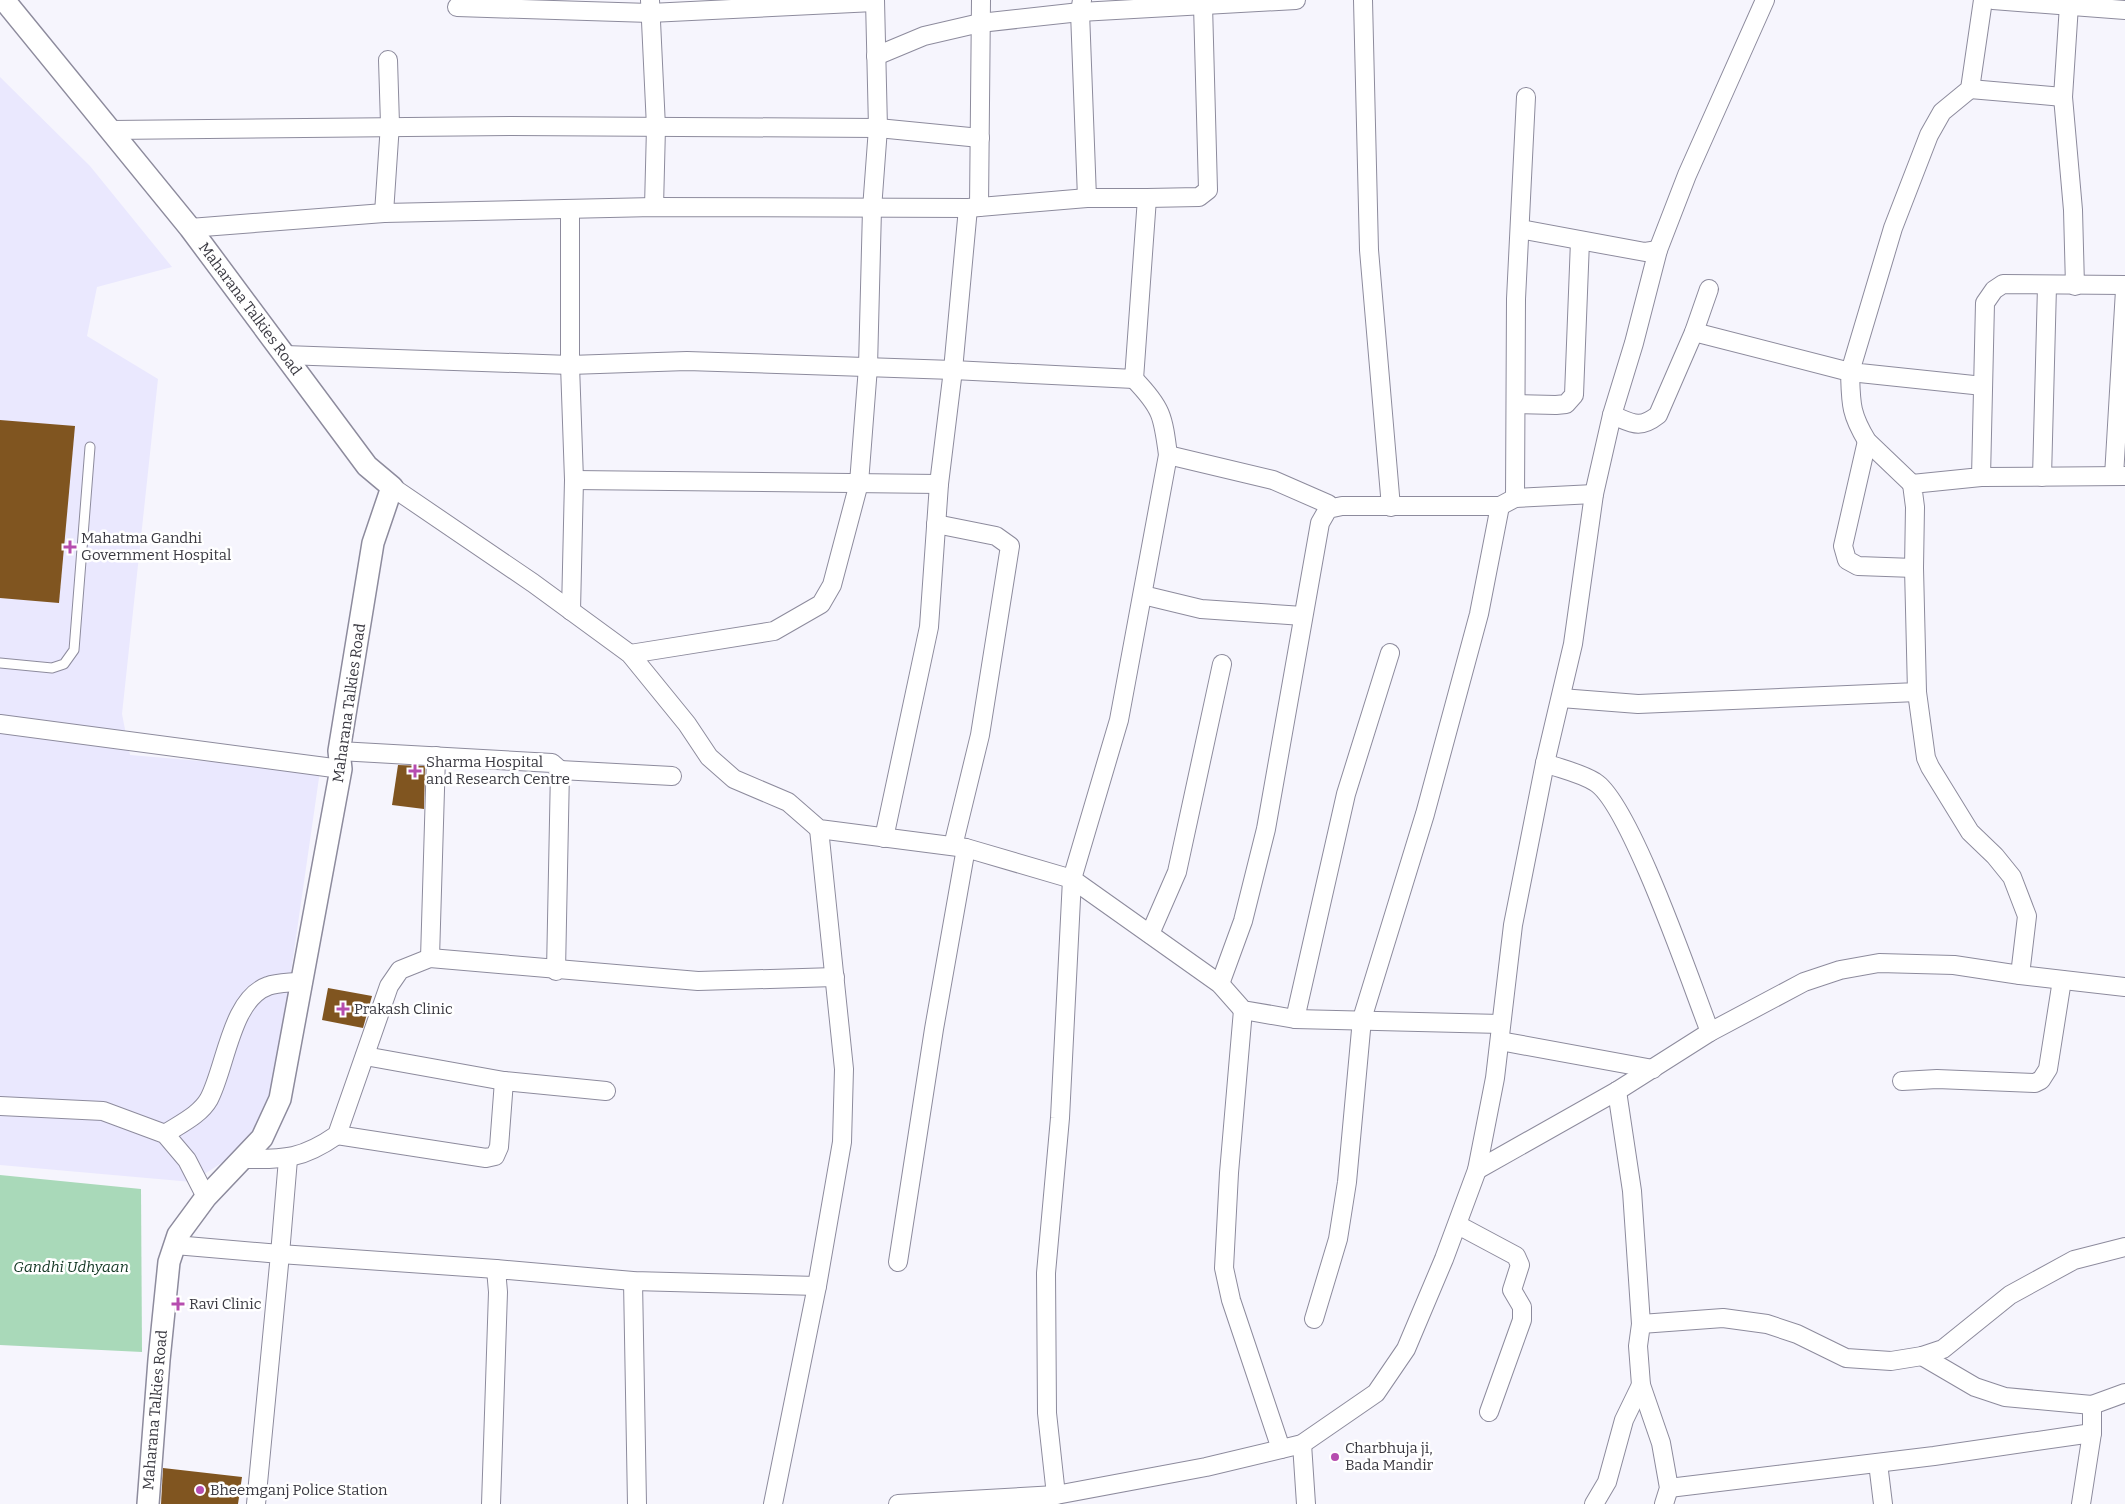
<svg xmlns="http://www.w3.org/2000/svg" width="2125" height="1504" font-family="Bitter,serif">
<rect width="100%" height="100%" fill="#f6f5fd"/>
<!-- built -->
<polygon fill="#eae8fe" points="0,77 90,166 172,267 97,287 87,336 158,379 122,714 130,755 320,771 276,1076 259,1122 234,1155 192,1182 0,1165"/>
<!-- green -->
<polygon fill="#a9d9b9" points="0,1175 141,1189 142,1352 0,1345"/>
<!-- building -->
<g fill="#805520">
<polygon points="0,420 75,426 59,603 0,598"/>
<polygon points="398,765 425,766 424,809 392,805"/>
<polygon points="328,988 372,996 363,1028 322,1020"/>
<polygon points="163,1468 242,1477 238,1504 161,1504"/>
</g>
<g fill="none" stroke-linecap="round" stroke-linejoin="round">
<!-- service casing -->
<g stroke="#8d8b9d" stroke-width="11">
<polyline id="service" points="0,663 52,668 64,664 74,650 90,447"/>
</g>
<!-- minor casing -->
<g stroke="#8d8b9d" stroke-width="20">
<g id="minor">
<polyline points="650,0 656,127 654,207"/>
<polyline points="1363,0 1369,250 1391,507"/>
<polyline points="1993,0 2125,10"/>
<polyline points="2069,5 2063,97 2073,210 2075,286"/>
<polyline points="457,7 650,13 874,2"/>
<polyline points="876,56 924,36 980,23 1080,12 1296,0"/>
<polyline points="1970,89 2063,97"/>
<polyline points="111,130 512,126 878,128 980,138"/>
<polyline points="1147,198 1199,197 1208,190 1203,5"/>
<polyline points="979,207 981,0"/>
<polyline points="570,210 570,365 574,480 571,611"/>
<polyline points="384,213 390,124 388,60"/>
<polyline points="190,228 384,213 654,207 968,208 1087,198"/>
<polyline points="1520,229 1645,252 1658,250"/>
<path d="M 1694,332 L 1850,372 C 1851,403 1850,413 1867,441 L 1912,484"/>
<polyline points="285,355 570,365 687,361 953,370 1134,379 1147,198 1087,198 1080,12 1082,0"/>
<polyline points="1983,386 1850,372 1893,228 1929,135 1942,112 1970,89 1983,0"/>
<polyline points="1516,404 1556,405 1566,404 1574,395 1580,241"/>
<path d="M 1612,415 C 1632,423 1639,430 1658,415 L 1694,332 L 1709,289"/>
<polyline points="1867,441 1843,546 1847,560 1858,566 1914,568"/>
<polyline points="1168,455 1273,480 1328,504 1328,509"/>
<polyline points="2114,476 2125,290"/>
<polyline points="1981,477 2125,476"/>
<polyline points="2042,477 2047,286"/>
<polyline points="574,480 939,484"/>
<polyline points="392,487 533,583 630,654 687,724 709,757 734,779 788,802 819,829 966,848 1072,879 1220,984 1243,1010 1295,1019 1501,1024"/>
<polyline points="1515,498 1516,299 1526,97"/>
<polyline points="936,524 996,536 1010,546 980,735 953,846"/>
<polyline points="1143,595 1201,609 1303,616"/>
<polyline points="630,654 774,631 821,604 832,585 859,483 868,367 872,209 878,128 875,0"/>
<polyline points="1917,692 1926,758 1930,767 1970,832 1995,856 2012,877 2027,916 2020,975 2125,987"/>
<polyline points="1561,698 1638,704 1917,692 1914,568 1915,507 1912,484 1981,477 1985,303 1994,290 2003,284 2125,285"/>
<polyline points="0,724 341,769"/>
<polyline points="339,751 552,763 560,770 556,971"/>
<path d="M 1545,763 C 1561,769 1581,773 1595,782 C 1630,803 1692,986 1710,1032"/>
<polyline points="560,770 672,776"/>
<polyline points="884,838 929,627 939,484 953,370 968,208"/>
<polyline points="1150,934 1177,872 1222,664"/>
<polyline points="430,958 436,756"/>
<polyline points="1220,984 1243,921 1266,829 1320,523 1328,509 1342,506 1500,506 1515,498 1594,494"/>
<polyline points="1243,1010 1229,1173 1224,1268 1231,1300 1281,1449"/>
<polyline points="1295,1019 1346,794 1390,653"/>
<polyline points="1500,1041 1653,1069"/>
<polyline points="365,1056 504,1081 606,1091"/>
<polyline points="1902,1081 1937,1079 2035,1083 2041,1080 2048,1069 2062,980"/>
<polyline points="1617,1091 1632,1191 1641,1324"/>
<polyline points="0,1106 103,1111 165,1134 187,1160 206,1197"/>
<path d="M 165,1134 C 180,1124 200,1115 209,1099 C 226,1067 231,999 268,986 C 278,982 292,983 303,981"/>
<polyline points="337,1135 486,1158 495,1156 499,1147 504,1081"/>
<path d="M 242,1159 C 284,1159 301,1160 337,1135 L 389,986 L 400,970 L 430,958 L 698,981 L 835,977"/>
<polyline points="288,1159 280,1254 496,1269"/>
<polyline points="1477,1170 1617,1091 1710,1032 1804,982 1840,970 1879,963 1954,965 2020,975"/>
<polyline points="1458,1225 1516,1256 1520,1265 1512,1290 1522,1307 1522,1320 1489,1412"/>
<polyline points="175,1245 280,1254 256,1504"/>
<polyline points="898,1262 934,1029 966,848"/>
<polyline points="633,1281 637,1504"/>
<polyline points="1314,1319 1338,1239 1347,1182 1362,1019 1425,814 1479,614 1500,506"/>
<polyline points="1922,1356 1975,1387 2005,1397 2092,1405 2092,1433 2081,1504"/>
<polyline points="2092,1405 2125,1393"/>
<polyline points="1302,1444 1306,1504"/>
<polyline points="1878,1463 1883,1504"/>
<polyline points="1669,1488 1934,1456 2092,1433"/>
<path d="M 1056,1495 L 1047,1413 L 1046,1273 L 1060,1118 L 1072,879 L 1119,720 L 1168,455 C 1163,416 1162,408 1134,379"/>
<polyline points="491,1504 498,1292 496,1269 633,1281 817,1286"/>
<polyline points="773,1504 817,1286 842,1142 844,1069 819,829"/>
<polyline points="898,1504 1056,1495 1206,1467 1302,1444 1376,1393 1406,1349 1444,1259 1477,1170 1495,1078 1513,925 1545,763 1573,644 1594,494 1612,415 1634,343 1658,250 1687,175 1765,0"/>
<polyline points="1594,1504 1607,1482 1624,1420 1641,1385"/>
<polyline points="1664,1504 1669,1488 1661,1443 1641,1385 1638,1346 1641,1324 1723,1318 1767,1324 1797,1334 1846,1358 1891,1361 1922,1356 1943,1349 2010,1295 2074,1260 2125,1247"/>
</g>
</g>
<!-- tertiary casing -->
<g stroke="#8d8b9d" stroke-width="24">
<g id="tertiary">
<path id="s1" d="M 4,0 L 190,228 L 367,466 L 392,487 L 373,543 L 339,751 L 341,769 L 280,1099 L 262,1138 L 206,1197 L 178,1235 L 169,1262 L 159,1360 L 148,1504"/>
</g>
</g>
<!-- service -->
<use href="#service" stroke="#fff" stroke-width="9"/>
<!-- minor -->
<use href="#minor" stroke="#fff" stroke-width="18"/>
<!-- tertiary -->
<use href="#tertiary" stroke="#fff" stroke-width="21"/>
</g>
<!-- markers -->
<g fill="#b64daf" stroke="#fff" stroke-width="2">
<path d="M67.5 539.5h5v5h5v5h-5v5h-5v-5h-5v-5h5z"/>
<path d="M412.5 763.5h5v5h5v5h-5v5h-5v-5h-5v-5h5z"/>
<path d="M340.5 1001.5h5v5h5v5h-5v5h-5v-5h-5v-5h5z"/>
<path d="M175.5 1296.5h5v5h5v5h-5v5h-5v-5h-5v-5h5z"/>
<circle cx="1335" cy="1457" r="5"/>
<circle cx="200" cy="1490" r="5"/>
</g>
<g text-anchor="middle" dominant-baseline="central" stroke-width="5" stroke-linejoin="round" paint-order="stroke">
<!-- street labels -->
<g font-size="15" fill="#3a3941" stroke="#fff">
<text stroke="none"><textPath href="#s1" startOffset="395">Maharana Talkies Road</textPath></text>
<text transform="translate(349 703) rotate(-82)">Maharana Talkies Road</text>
<text transform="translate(155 1410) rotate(-85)">Maharana Talkies Road</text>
</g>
<!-- poi labels -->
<g font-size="15" fill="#3a3941" stroke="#fff" text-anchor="start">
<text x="81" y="538">Mahatma Gandhi<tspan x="81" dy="17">Government Hospital</tspan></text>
<text x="426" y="762">Sharma Hospital<tspan x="426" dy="17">and Research Centre</tspan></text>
<text x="354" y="1009">Prakash Clinic</text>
<text x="189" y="1304">Ravi Clinic</text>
<text x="1345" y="1448">Charbhuja ji,<tspan x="1345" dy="17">Bada Mandir</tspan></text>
<text x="210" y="1490">Bheemganj Police Station</text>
</g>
<!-- park labels -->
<g font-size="15" font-style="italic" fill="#113521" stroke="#fff">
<text x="71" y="1267">Gandhi Udhyaan</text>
</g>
</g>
</svg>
